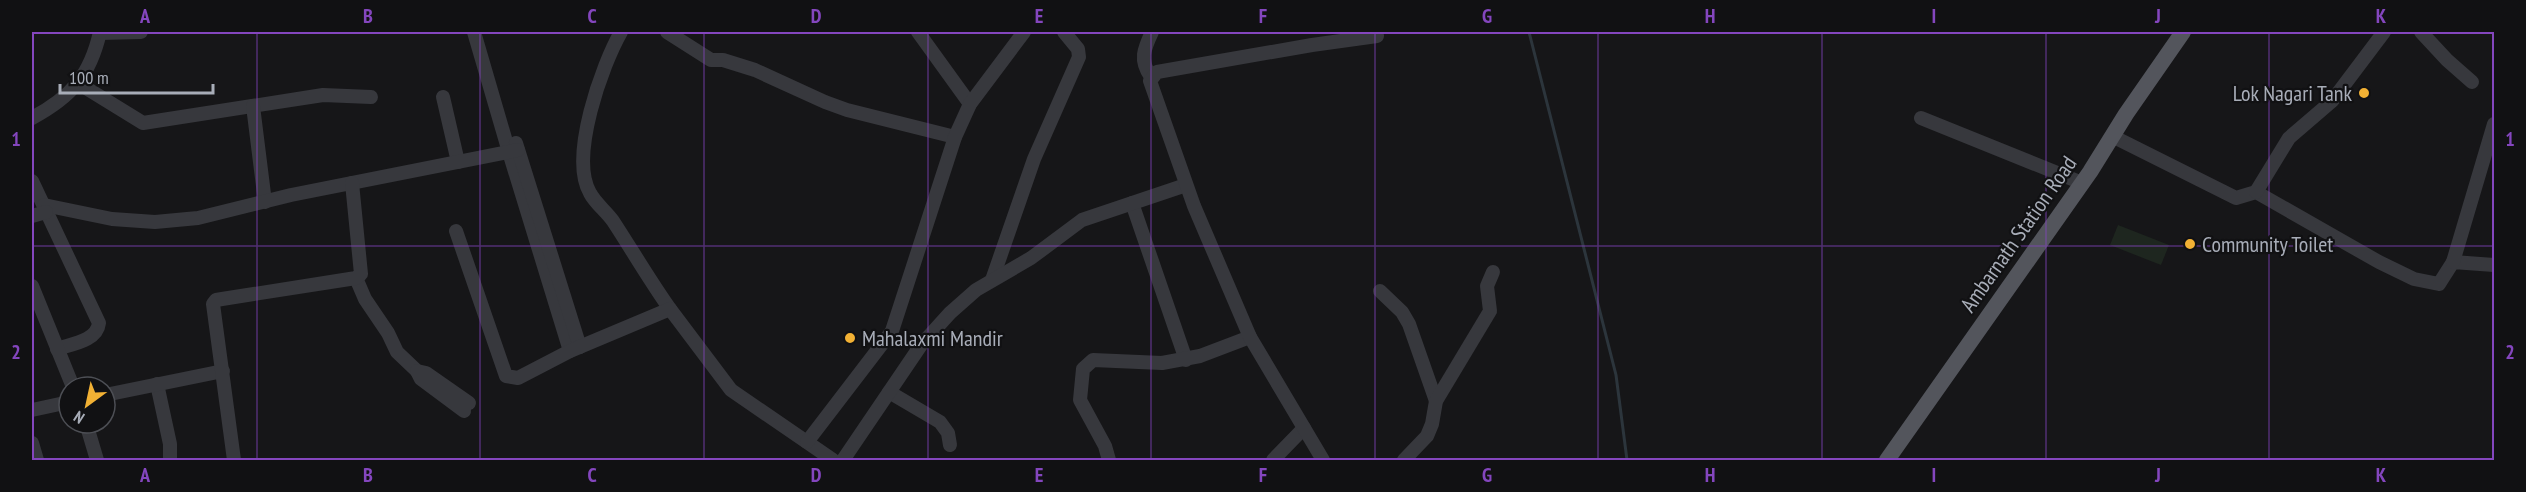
<svg xmlns="http://www.w3.org/2000/svg" width="2526" height="492" font-family="'PT Sans Narrow',sans-serif">
<rect width="100%" height="100%" fill="#161618"/>
<!-- green -->
<polygon fill="#1e261f" points="2118,225 2169,245 2161,265 2110,245"/>
<g fill="none" stroke-linecap="round" stroke-linejoin="round">
<!-- stream -->
<polyline stroke="#2c353c" stroke-width="3" points="1529,32 1616,375 1627,460"/>
<!-- minor -->
<g stroke="#37383d" stroke-width="14">
<polyline points="474,32 509,152 570,351"/>
<path d="M 621,32 C 602,65 569,157 590,193 C 595,203 606,211 613,221 C 632,250 650,281 670,309"/>
<polyline points="667,32 711,60 723,60 755,70 825,102 847,110 955,137"/>
<polyline points="918,32 970,104"/>
<polyline points="2421,32 2447,60 2472,82"/>
<polyline points="100,33 141,32"/>
<path d="M 1151,77 C 1139,60 1144,49 1152,32"/>
<polyline points="78,83 143,123 323,95 371,97"/>
<polyline points="443,97 458,162"/>
<polyline points="253,106 265,202"/>
<path d="M 32,118 C 71,97 90,76 100,32"/>
<polyline points="1921,118 2082,183"/>
<polyline points="2112,136 2236,198 2256,192 2379,262 2414,279 2439,284 2453,262 2494,265"/>
<polyline points="516,143 580,347"/>
<path d="M 32,181 L 99,323 C 97,341 72,344 57,349"/>
<polyline points="2256,192 2289,138 2332,101 2384,32"/>
<polyline points="1132,203 1186,360"/>
<polyline points="44,205 112,219 155,222 198,218 291,195 518,150"/>
<polyline points="32,216 46,212"/>
<polyline points="456,231 506,376 518,378 570,351 670,309 731,390 833,460"/>
<polyline points="2453,262 2494,124"/>
<polyline points="356,278 365,299 388,333 397,352 417,371"/>
<polyline points="992,280 1034,159 1079,57 1078,49 1064,32"/>
<polyline points="32,286 73,387"/>
<polyline points="1380,291 1402,312 1409,324 1436,401"/>
<polyline points="157,384 170,444 170,460"/>
<polyline points="889,392 940,422 948,433 950,445"/>
<polyline points="105,395 223,371"/>
<polyline points="32,410 69,402"/>
<polyline points="464,411 421,379 417,371 426,373 469,403"/>
<polyline points="86,423 97,460"/>
<polyline points="807,442 892,331 955,137 970,104 1024,32"/>
<polyline points="32,443 37,460"/>
<polyline points="234,460 213,304 216,300 222,299 356,278 361,274 352,183"/>
<polyline points="843,460 921,345 950,313 976,290 1031,258 1082,220 1186,185"/>
<polyline points="1109,460 1105,446 1080,400 1083,369 1093,360 1162,363 1200,356 1250,337"/>
<polyline points="1273,460 1304,428"/>
<polyline points="1323,460 1250,337 1194,206 1150,81 1157,72 1312,45 1377,36"/>
<polyline points="1404,460 1427,436 1432,424 1436,401 1490,311 1487,286 1493,272"/>
</g>
<!-- major -->
<polyline stroke="#53555c" stroke-width="16" points="1887,460 2090,172 2126,114 2183,32"/>
</g>
<!-- grid -->
<path fill="none" stroke="#8446be" stroke-width="1.5" stroke-opacity="0.55" d="M 257,32 L 257,460M 480,32 L 480,460M 704,32 L 704,460M 928,32 L 928,460M 1151,32 L 1151,460M 1375,32 L 1375,460M 1598,32 L 1598,460M 1822,32 L 1822,460M 2046,32 L 2046,460M 2269,32 L 2269,460M 32,246 L 2494,246"/>
<!-- markers -->
<g fill="#f2b134" stroke="#111113" stroke-width="2">
<circle cx="2364" cy="93" r="6"/>
<circle cx="2190" cy="244" r="6"/>
<circle cx="850" cy="338" r="6"/>
</g>
<g text-anchor="middle" dominant-baseline="central" stroke-width="4.5" stroke-linejoin="round" paint-order="stroke">
<!-- poi labels -->
<g font-size="22" fill="#a8adb8" stroke="#111113" text-anchor="start">
<text x="2352" y="93" text-anchor="end">Lok Nagari Tank</text>
<text x="2202" y="244">Community Toilet</text>
<text x="862" y="338">Mahalaxmi Mandir</text>
</g>
<!-- street labels -->
<g font-size="22" fill="#a8adb8" stroke="#111113">
<text transform="translate(2018 234) rotate(-55)">Ambarnath Station Road</text>
</g>
</g>
<!-- border -->
<rect width="2526" height="492" fill="none" stroke="#111113" stroke-width="66"/>
<!-- north arrow -->
<g transform="translate(87 405) rotate(213)"><circle r="28" fill="#111113" stroke="#4d4f55" stroke-width="1.5"/>
<path d="M0-4.5L10 22L0 15L-10 22Z" fill="#f2b134"/>
<text y="-9" font-size="16" font-weight="bold" text-anchor="middle" fill="#a8adb8">N</text>
</g>
<!-- scale -->
<path d="M60 84v9h153v-9" fill="none" stroke="#a8adb8" stroke-width="3"/>
<text x="69" y="84" font-size="18" fill="#a8adb8" stroke="#111113" stroke-width="4.5" paint-order="stroke">100 m</text>
<rect x="33" y="33" width="2460" height="426" fill="none" stroke="#8446be" stroke-width="2"/>
<g font-size="20" text-anchor="middle" font-weight="bold" fill="#8446be">
<text x="145" y="23">A</text>
<text x="368" y="23">B</text>
<text x="592" y="23">C</text>
<text x="816" y="23">D</text>
<text x="1039" y="23">E</text>
<text x="1263" y="23">F</text>
<text x="1487" y="23">G</text>
<text x="1710" y="23">H</text>
<text x="1934" y="23">I</text>
<text x="2158" y="23">J</text>
<text x="2381" y="23">K</text>
<text x="16" y="146">1</text>
<text x="2510" y="146">1</text>
<text x="16" y="359">2</text>
<text x="2510" y="359">2</text>
<text x="145" y="482">A</text>
<text x="368" y="482">B</text>
<text x="592" y="482">C</text>
<text x="816" y="482">D</text>
<text x="1039" y="482">E</text>
<text x="1263" y="482">F</text>
<text x="1487" y="482">G</text>
<text x="1710" y="482">H</text>
<text x="1934" y="482">I</text>
<text x="2158" y="482">J</text>
<text x="2381" y="482">K</text>
</g>
</svg>
